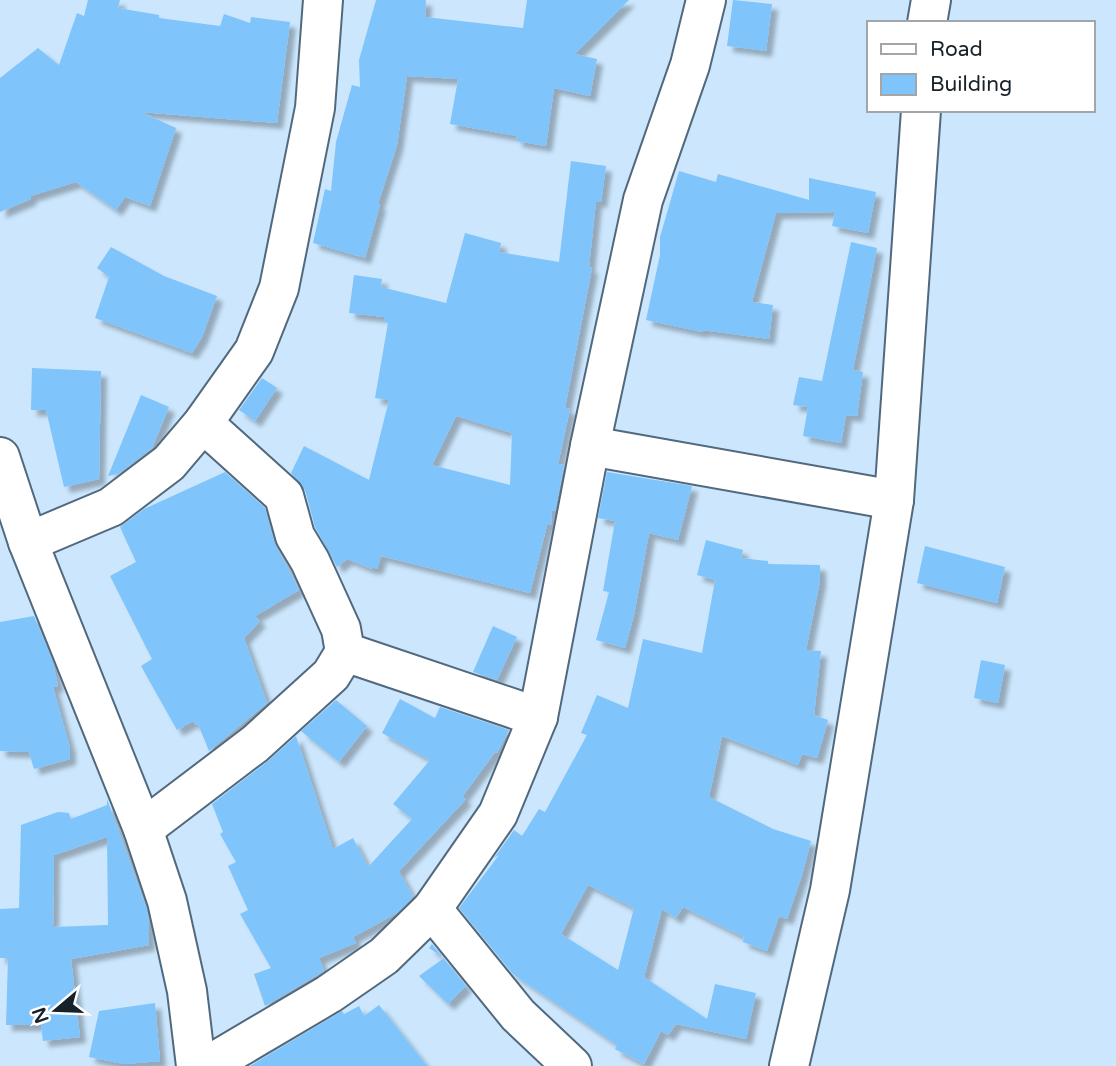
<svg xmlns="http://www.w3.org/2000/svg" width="1116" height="1066" font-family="'Varela Round',sans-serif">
<defs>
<filter id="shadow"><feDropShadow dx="6" dy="6" stdDeviation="2" flood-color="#0004"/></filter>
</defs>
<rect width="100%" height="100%" fill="#cbe6fd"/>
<!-- building -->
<g fill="#7fc4fb" fill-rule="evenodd" filter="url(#shadow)">
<polygon points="88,0 120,0 118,8 159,15 159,18 220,26 224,14 250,23 251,17 290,22 277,123 141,112 176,128 150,206 125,197 116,210 76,182 30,196 31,199 0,212 0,78 38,48 59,65 77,13 84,16"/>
<polygon points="376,0 426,0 425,17 523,28 527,0 629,0 575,54 597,59 590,96 554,88 546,146 516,141 517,136 450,124 458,79 407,76 397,145 378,204 380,205 365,258 313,243 325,189 331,191 336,142 352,85 360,87 359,60"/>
<polygon points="733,0 772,4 766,51 727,46"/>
<path d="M 571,161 L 606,166 L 601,202 L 596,201 L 589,267 L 592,268 L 565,408 L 570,409 L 558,464 L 564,465 L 555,511 L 552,510 L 551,525 L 547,525 L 530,593 L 381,556 L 377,569 L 373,567 L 372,569 L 347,559 L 337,567 L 315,527 L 305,490 L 291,473 L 304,446 L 369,480 L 389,400 L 375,398 L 388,323 L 384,322 L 385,317 L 349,313 L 354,275 L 382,279 L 381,287 L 446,303 L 465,233 L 501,243 L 499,252 L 559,262 ZM 456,416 L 512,433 L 510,485 L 432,465 Z"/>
<polygon points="679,171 716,182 718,174 809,200 809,178 876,192 868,233 832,226 835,212 776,213 752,302 773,305 769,339 703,330 702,332 646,320 660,255 660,237"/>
<polygon points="851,242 877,248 853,370 863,372 857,416 846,415 841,443 803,436 808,407 793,405 799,377 822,381"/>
<polygon points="111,247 164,276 217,296 202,337 192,353 95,318 109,277 97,268"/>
<polygon points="32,368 101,371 99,479 64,487 46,410 31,410"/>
<polygon points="262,378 277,388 255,421 239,410"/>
<polygon points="141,395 169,407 152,448 118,474 108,476"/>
<polygon points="225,472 265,508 274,542 299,590 255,616 260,621 244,638 267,703 209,751 198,724 196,725 193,721 177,730 141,666 152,659 110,576 136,562 120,527 144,509"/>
<polygon points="607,472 692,486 678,540 649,533 634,615 625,648 596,640 609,592 603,591 615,521 598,518"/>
<path d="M 706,540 L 743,550 L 741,558 L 768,561 L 768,564 L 820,565 L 820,581 L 806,650 L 821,651 L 814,715 L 828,720 L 817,758 L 802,754 L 798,765 L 722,736 L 709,797 L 773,829 L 811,841 L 802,875 L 787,919 L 779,916 L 767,951 L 743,942 L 744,937 L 683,907 L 676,918 L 662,909 L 644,977 L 707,1019 L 715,984 L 756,993 L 746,1039 L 676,1024 L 668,1035 L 661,1031 L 644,1064 L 615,1049 L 617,1045 L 513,974 L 459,908 L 499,855 L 494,858 L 514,830 L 522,836 L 539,809 L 545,812 L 587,735 L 581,733 L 597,695 L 628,708 L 643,639 L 702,653 L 715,580 L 697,575 ZM 588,885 L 634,908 L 618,970 L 561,934 Z"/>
<polygon points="925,546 1005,567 997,603 917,583"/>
<polygon points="34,616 53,662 58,686 53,687 70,748 70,759 34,769 29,752 0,751 0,622"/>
<polygon points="493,626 517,637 497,680 473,672"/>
<polygon points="981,660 1005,665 998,703 974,698"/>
<polygon points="400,699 435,718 440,707 509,730 497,753 495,752 462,797 466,799 399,871 413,897 397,913 353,937 356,943 319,958 324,971 265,1006 254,974 271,968 240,914 248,910 228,866 236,862 220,834 223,832 212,804 268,761 296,736 333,849 353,838 368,867 412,819 393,804 430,760 382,733"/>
<polygon points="336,700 367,726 339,762 301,731"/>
<path d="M 107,799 L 146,907 L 149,921 L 149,945 L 71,959 L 80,1037 L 43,1041 L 41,1025 L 6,1025 L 8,958 L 0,958 L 0,909 L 19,908 L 21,825 L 58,812 L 69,813 L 71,819 L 107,805 ZM 107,837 L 108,925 L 53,927 L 54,855 Z"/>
<polygon points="432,944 466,986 448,1004 419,976 444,958 429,948"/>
<polygon points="155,1003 160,1061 124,1064 89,1057 99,1011"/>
<polygon points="379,1005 427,1066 250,1066 342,1011 344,1014 359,1006 364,1016"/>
</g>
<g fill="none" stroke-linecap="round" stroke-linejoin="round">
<!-- minor casing -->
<g stroke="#52697d" stroke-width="42">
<g id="minor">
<polyline points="927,23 931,0"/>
<polyline points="590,446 894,500"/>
<polyline points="0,457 28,542 143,829 167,901 187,991 196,1066"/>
<polyline points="28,542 111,507 169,463 203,423 254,351 279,288 315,108 323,0"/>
<polyline points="345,652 538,717"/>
<polyline points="143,829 255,744 331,675 345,652 341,629 310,561 295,536 284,496 203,423"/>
<polyline points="432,909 518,1015 572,1066"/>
<polyline points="207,1066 329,994 384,956 432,909 498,814 538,717 590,446 643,200 690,65 706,0"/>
<polyline points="789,1066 830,890 894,500 921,110"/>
</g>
</g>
<!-- minor -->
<use href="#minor" stroke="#fff" stroke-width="38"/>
</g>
<!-- legend -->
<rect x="867" y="21" width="228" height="91" fill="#ffffff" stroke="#a2a6a9" stroke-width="2"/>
<rect x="881" y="44" width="35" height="10" fill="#ffffff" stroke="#a2a6a9" stroke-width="2"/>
<text x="930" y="56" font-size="21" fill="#172129">Road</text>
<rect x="881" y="74" width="35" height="21" fill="#7fc4fb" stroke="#a2a6a9" stroke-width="2"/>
<text x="930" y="91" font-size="21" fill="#172129">Building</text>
<!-- north arrow -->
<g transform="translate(56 1010) rotate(251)" stroke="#ffffff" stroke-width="5" paint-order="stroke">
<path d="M0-5L12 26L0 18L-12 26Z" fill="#172129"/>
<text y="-10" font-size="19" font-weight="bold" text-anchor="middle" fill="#172129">N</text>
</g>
</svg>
